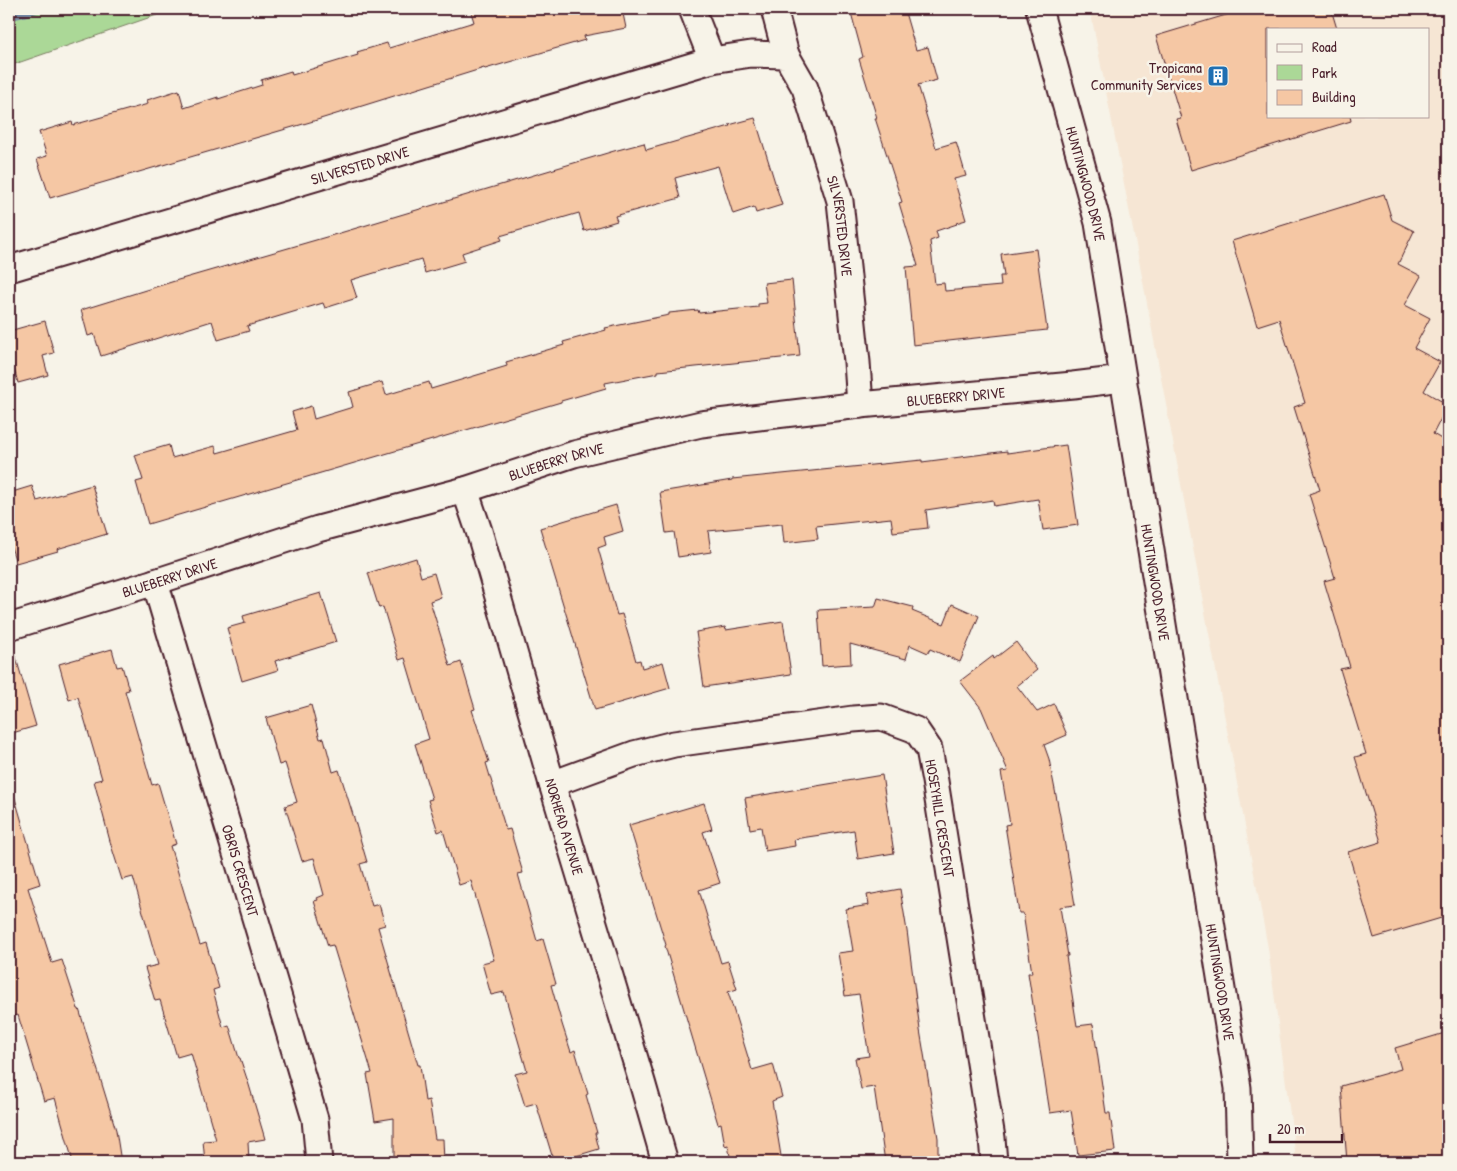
<svg xmlns="http://www.w3.org/2000/svg" width="1457" height="1171" font-family="'Patrick Hand',sans-serif">
<rect width="100%" height="100%" fill="#f7f3e8"/>
<filter id="ink" filterUnits="userSpaceOnUse"><feTurbulence type="fractalNoise" baseFrequency=".02" numOctaves="2"/><feDisplacementMap in="SourceGraphic" scale="10" xChannelSelector="R" yChannelSelector="G"/><feConvolveMatrix kernelMatrix="1 2 1 2 8 2 1 2 1" color-interpolation-filters="sRGB"/></filter>
<g filter="url(#ink)">
<!-- built -->
<path fill="#f6e6d4" fill-rule="evenodd" d="M 1090,9 L 1448,9 L 1448,1162 L 1294,1162 L 1295,1152 L 1268,948 L 1140,266 ZM 1268,29 L 1428,29 L 1428,116 L 1268,116 Z"/>
<!-- green -->
<polygon fill="#abd897" stroke="#7a7c61" points="9,9 174,9 9,66"/>
<g fill="none" stroke-linecap="round" stroke-linejoin="round">
<!-- stream -->
<polyline stroke="#768aa4" stroke-width="8" points="9,17 37,9"/>
</g>
<!-- building -->
<g fill="#f5c7a4" stroke="#4a1f2b">
<polygon points="470,9 622,9 626,28 584,36 585,40 485,69 484,68 317,120 50,198 37,159 47,156 39,132 72,122 73,125 148,104 147,100 179,90 184,108 218,97 218,99 262,85 261,80 291,71 292,75 358,55 357,52 387,43 389,48 474,22"/>
<polygon points="850,9 904,9 916,50 928,47 937,80 918,85 925,108 924,108 936,148 956,142 966,176 954,179 966,220 956,223 957,224 936,231 938,238 930,241 935,284 944,283 945,291 1001,286 1000,276 1004,276 1001,254 1036,249 1047,330 913,345 906,267 918,266 899,203 902,202 875,118 877,118 859,59 863,57"/>
<polygon points="1246,9 1331,9 1337,29 1268,29 1268,116 1350,116 1351,121 1191,170 1176,119 1181,118 1156,36"/>
<polygon points="755,118 782,205 756,213 754,207 733,214 718,166 675,178 680,198 615,216 617,221 584,231 579,213 500,236 502,240 462,253 465,261 425,273 421,259 351,280 357,298 325,308 323,303 247,326 249,331 218,340 212,321 101,356 94,334 88,336 81,310 178,280 340,233 614,151 644,143 646,150 730,126 729,125"/>
<polygon points="1384,194 1392,220 1414,231 1398,264 1421,276 1405,305 1430,318 1414,348 1440,362 1424,391 1448,405 1433,434 1448,443 1448,916 1374,938 1348,852 1381,842 1355,757 1366,754 1340,669 1350,667 1324,581 1335,578 1309,494 1320,490 1294,407 1305,403 1279,319 1257,326 1232,241"/>
<polygon points="792,280 800,356 658,371 658,373 605,383 606,388 561,401 561,402 148,524 136,482 143,480 135,455 169,445 172,458 215,446 217,453 297,430 292,412 311,406 314,419 353,407 349,392 382,382 386,395 429,382 431,389 507,366 506,362 564,345 563,342 606,330 605,328 669,315 669,313 698,310 699,313 758,307 758,304 767,303 764,283"/>
<polygon points="45,321 54,353 43,356 48,375 18,383 9,350 9,331"/>
<polygon points="1066,445 1078,525 1043,530 1038,499 994,506 993,500 926,510 928,528 893,532 891,518 816,526 818,539 784,543 782,524 708,531 711,552 678,557 674,532 666,533 660,492 732,480 732,479 922,460 922,462 1007,451 1007,453"/>
<polygon points="92,485 107,534 57,549 58,551 16,563 9,540 9,493 32,486 37,501"/>
<polygon points="616,505 623,531 604,537 606,545 598,548 617,615 622,614 636,661 640,660 642,668 663,662 670,688 595,710 540,528"/>
<polygon points="416,558 421,577 434,573 441,597 430,601 450,666 461,662 475,709 472,710 489,762 486,763 506,830 510,829 523,873 518,874 537,941 543,939 556,984 551,985 562,1024 571,1052 575,1050 588,1094 586,1095 597,1133 595,1133 599,1149 556,1162 554,1162 536,1103 525,1106 515,1074 527,1071 504,992 491,995 482,963 494,960 471,881 459,885 443,830 438,832 428,800 432,799 415,744 429,739 405,658 399,660 383,607 379,608 368,573"/>
<polygon points="321,593 336,642 275,661 278,670 242,681 227,628 245,623 243,616"/>
<polygon points="878,598 913,607 912,611 944,624 952,604 979,616 960,662 930,649 928,653 910,645 906,659 850,644 851,664 822,666 818,610 875,607"/>
<polygon points="783,621 791,674 704,687 696,632 725,627 726,630"/>
<polygon points="1016,642 1037,670 1017,686 1037,712 1054,704 1067,735 1044,745 1049,759 1060,816 1075,905 1060,907 1068,956 1066,956 1077,1026 1093,1024 1106,1113 1110,1113 1115,1151 1078,1155 1071,1110 1050,1113 1028,973 1032,973 1023,913 1019,913 1005,825 1010,824 1001,772 1008,771 981,708 960,681 993,656 994,659"/>
<polygon points="112,649 117,667 122,666 129,690 125,691 152,785 158,783 176,844 170,846 200,945 206,943 219,988 213,990 223,1027 229,1025 239,1058 240,1058 249,1085 265,1139 248,1142 249,1162 205,1162 203,1141 216,1140 191,1053 177,1057 160,1000 155,1001 145,968 158,965 133,877 122,880 111,845 94,781 102,779 78,697 69,700 59,664"/>
<polygon points="14,651 36,726 9,734 9,652"/>
<polygon points="311,705 320,739 324,738 333,772 339,770 354,818 367,862 360,864 372,906 379,904 385,925 378,927 418,1065 420,1065 425,1101 429,1100 435,1139 443,1139 444,1162 394,1162 394,1118 375,1121 367,1074 372,1073 333,945 328,946 314,901 318,900 317,898 324,895 314,858 302,861 285,806 297,802 285,763 279,765 266,718"/>
<polygon points="882,775 894,853 858,859 854,830 794,839 795,846 765,851 761,827 750,829 745,798"/>
<polygon points="14,795 40,884 28,888 52,963 62,960 78,1009 79,1009 116,1130 121,1162 73,1162 55,1098 44,1101 18,1015 12,1016 9,1005 9,796"/>
<polygon points="704,803 712,829 703,832 720,883 699,890 721,963 728,961 737,989 728,992 752,1070 773,1064 782,1097 772,1101 782,1162 731,1162 728,1145 725,1146 721,1123 718,1124 665,946 666,945 658,919 629,825"/>
<polygon points="900,889 907,931 920,1030 938,1138 938,1162 885,1162 874,1087 861,1089 855,1058 869,1056 859,994 845,996 838,953 853,951 846,909 869,905 867,895"/>
<polygon points="1448,1032 1448,1162 1347,1162 1341,1086 1401,1069 1395,1048"/>
</g>
<g fill="none" stroke-linecap="round" stroke-linejoin="round">
<!-- minor casing -->
<g stroke="#4a1f2b" stroke-width="29">
<g id="minor">
<polyline points="692,9 712,60"/>
<polyline points="774,9 786,55"/>
<path id="s1" d="M 1039,9 L 1098,223 L 1238,1088 L 1240,1162"/>
<path id="s2" d="M 9,269 L 712,60 L 751,54 L 786,55 L 805,88 L 840,201 L 857,362 L 860,405"/>
<path id="s3" d="M 465,490 L 479,531 L 552,784 L 642,1082 L 665,1162"/>
<path id="s4" d="M 155,582 L 315,1119 L 319,1162"/>
<path id="s5" d="M 9,627 L 155,582 L 318,529 L 465,490 L 574,454 L 701,424 L 860,405 L 1073,385 L 1123,379"/>
<path id="s6" d="M 552,784 L 634,754 L 674,744 L 853,719 L 881,717 L 916,730 L 929,749 L 935,781 L 992,1138 L 994,1162"/>
</g>
</g>
<!-- minor -->
<use href="#minor" stroke="#f7f3e8" stroke-width="25"/>
</g>
</g>
<!-- icons -->
<defs>
<g id="building-square" transform="scale(1.125)"><rect x="-9" y="-9" width="18" height="18" rx="4" fill="#1f6fb2" stroke="#f7f3e8"/><path d="M-4-6H4V6H1V3H-1V6H-4ZM-2.5-4.3h1.7v1.8h-1.7ZM.8-4.3h1.7v1.8H.8ZM-2.5-1h1.7V.8h-1.7ZM.8-1h1.7V.8H.8Z" fill="#fff"/></g>
</defs>
<g fill-rule="evenodd">
<use href="#building-square" x="1218" y="76"/>
</g>
<g text-anchor="middle" dominant-baseline="central" stroke-width="5" stroke-linejoin="round" paint-order="stroke">
<!-- poi labels -->
<g font-size="15" fill="#4a1f2b" stroke="#f7f3e8" text-anchor="end">
<text x="1202" y="67">Tropicana<tspan x="1202" dy="17">Community Services</tspan></text>
</g>
<!-- street labels -->
<g font-size="15" fill="#4a1f2b" stroke="#f7f3e8">
<text stroke="none"><textPath href="#s2" startOffset="366">SILVERSTED DRIVE</textPath></text>
<text stroke="none"><textPath href="#s1" startOffset="181">HUNTINGWOOD DRIVE</textPath></text>
<text stroke="none"><textPath href="#s2" startOffset="989">SILVERSTED DRIVE</textPath></text>
<text stroke="none"><textPath href="#s5" startOffset="978">BLUEBERRY DRIVE</textPath></text>
<text stroke="none"><textPath href="#s5" startOffset="572">BLUEBERRY DRIVE</textPath></text>
<text stroke="none"><textPath href="#s5" startOffset="168">BLUEBERRY DRIVE</textPath></text>
<text stroke="none"><textPath href="#s1" startOffset="586">HUNTINGWOOD DRIVE</textPath></text>
<text stroke="none"><textPath href="#s6" startOffset="468">HOSEYHILL CRESCENT</textPath></text>
<text stroke="none"><textPath href="#s3" startOffset="351">NORHEAD AVENUE</textPath></text>
<text stroke="none"><textPath href="#s4" startOffset="301">OBRIS CRESCENT</textPath></text>
<text stroke="none"><textPath href="#s1" startOffset="991">HUNTINGWOOD DRIVE</textPath></text>
</g>
</g>
<!-- margin -->
<rect width="1457" height="1171" fill="none" stroke="#f7f3e8" stroke-width="30"/>
<rect x="15" y="15" width="1427" height="1141" fill="none" stroke="#4a1f2b" stroke-width="2" filter="url(#ink)"/>
<!-- legend -->
<rect x="1267" y="28" width="162" height="90" fill="#f7f3e8" stroke="#b29e9c"/>
<rect x="1277" y="44" width="25" height="8" fill="#f7f3e8" stroke="#b29e9c"/>
<text x="1312" y="52" font-size="15" fill="#4a1f2b">Road</text>
<rect x="1277" y="65" width="25" height="15" fill="#abd897" stroke="#b29e9c"/>
<text x="1312" y="78" font-size="15" fill="#4a1f2b">Park</text>
<rect x="1277" y="90" width="25" height="15" fill="#f5c7a4" stroke="#b29e9c"/>
<text x="1312" y="102" font-size="15" fill="#4a1f2b">Building</text>
<!-- scale -->
<path d="M1270 1134v8h72v-8" fill="none" stroke="#4a1f2b" stroke-width="2.5"/>
<text x="1277" y="1134" font-size="15" fill="#4a1f2b" stroke="#f7f3e8" stroke-width="4" paint-order="stroke">20 m</text>
</svg>
